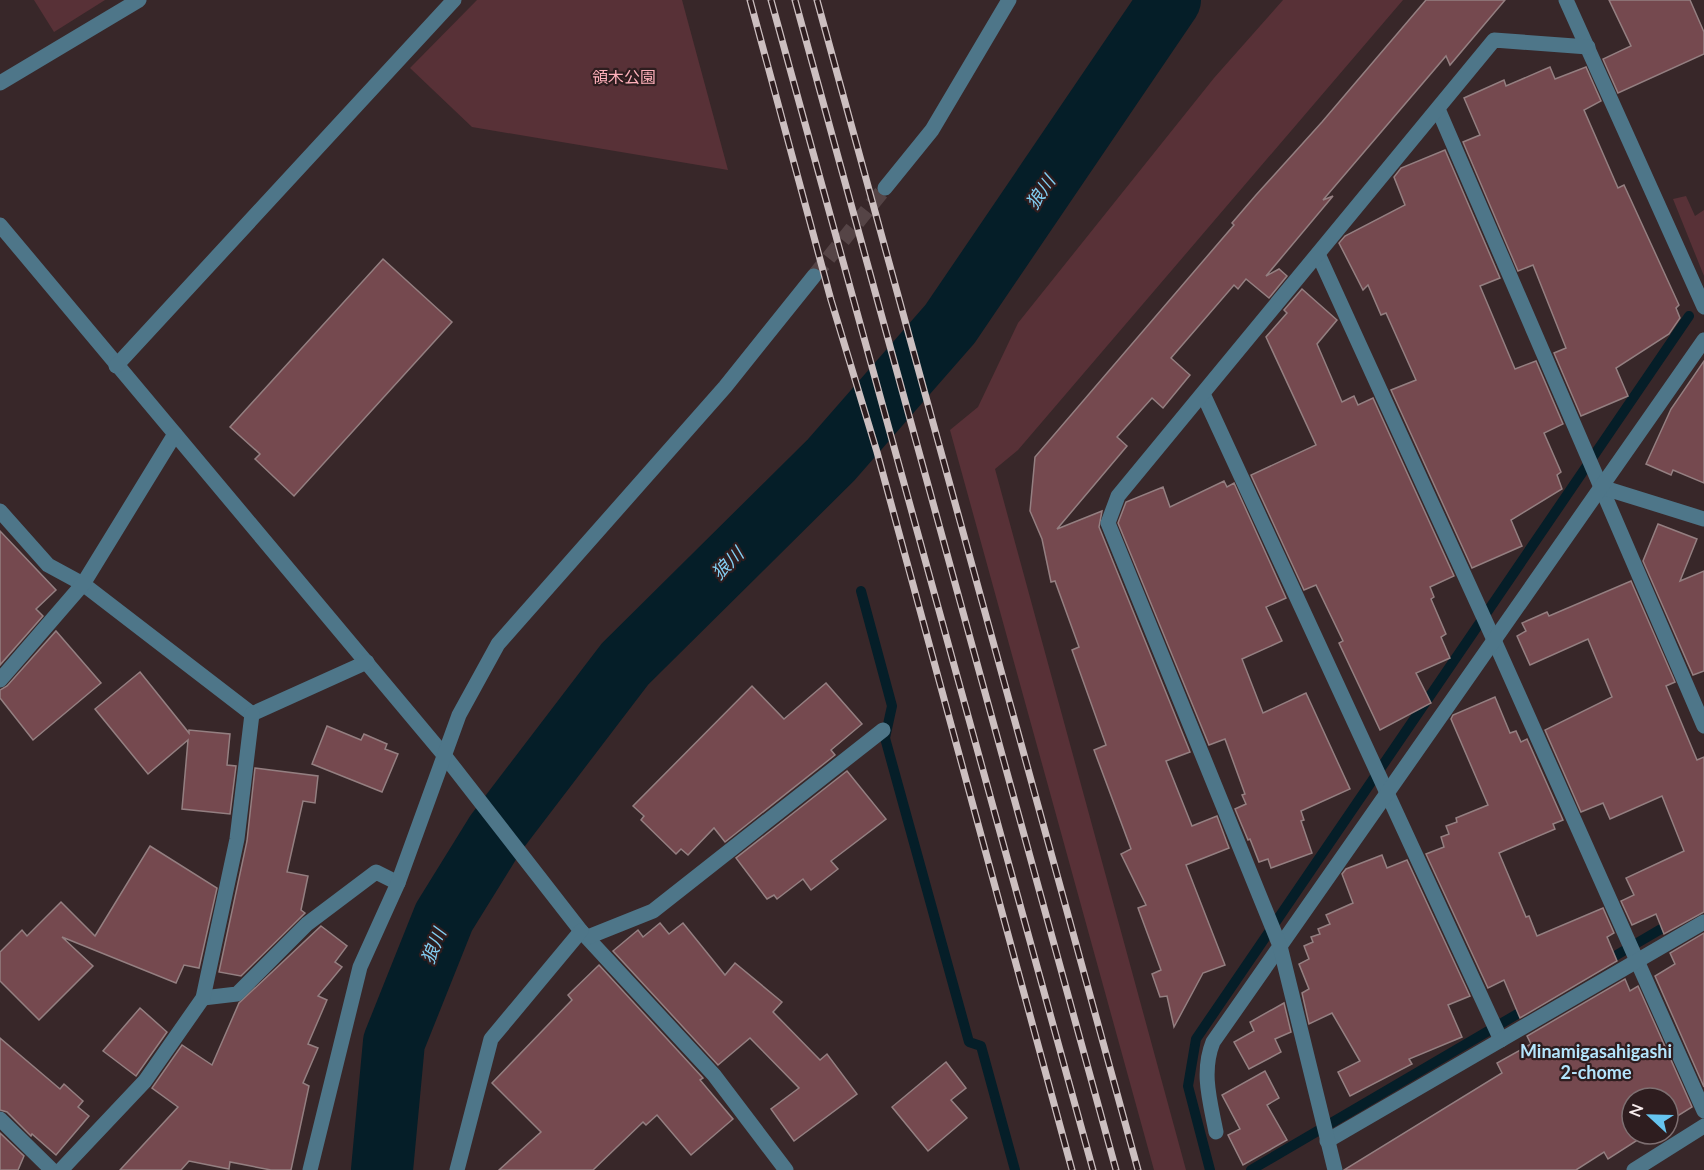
<svg xmlns="http://www.w3.org/2000/svg" width="1704" height="1170" font-family="Lato,'Noto Sans JP',sans-serif">
<rect width="100%" height="100%" fill="#382729"/>
<!-- green -->
<g fill="#583137">
<polygon points="34,0 105,0 54,32"/>
<polygon points="477,0 682,0 728,170 472,127 410,68"/>
<polygon points="1283,0 1403,0 1018,450 995,469 1186,1170 1154,1170 950,430 978,407 1018,323 1214,78"/>
<polygon points="1686,196 1695,216 1704,210 1704,276 1673,199"/>
</g>
<g fill="none" stroke-linecap="round" stroke-linejoin="round">
<!-- stream -->
<g stroke="#051e28" stroke-width="10">
<polyline points="861,591 892,706 885,738 969,1042 981,1046 1015,1170"/>
<polyline points="1603,963 1673,922"/>
<polyline points="1210,1170 1188,1086 1196,1039 1689,316"/>
<polyline points="1251,1170 1531,1006"/>
</g>
<!-- river -->
<polyline stroke="#051e28" stroke-width="62" points="382,1170 394,1042 444,917 496,833 625,664 831,460 950,324 1170,0"/>
</g>
<!-- building -->
<g fill="#75494f" stroke="#947f81" stroke-width="1.5">
<polygon points="1426,0 1505,0 1450,65 1446,56 1323,200 1333,196 1266,276 1279,269 1287,276 1269,298 1246,279 1238,289 1234,285 1171,358 1190,375 1163,408 1152,398 1117,437 1127,446 1057,529 1102,511 1099,527 1190,752 1166,761 1192,826 1217,816 1229,848 1186,865 1225,965 1203,973 1174,1027 1167,996 1160,997 1152,974 1161,970 1138,908 1146,905 1121,854 1131,849 1094,750 1106,745 1072,650 1079,647 1055,581 1051,582 1042,539 1030,511 1035,457 1234,225 1232,223 1256,195 1322,122"/>
<polygon points="1609,0 1690,0 1704,32 1704,54 1618,93 1603,59 1631,46"/>
<polygon points="1550,67 1555,79 1586,67 1601,101 1584,110 1618,188 1624,185 1679,305 1676,308 1680,318 1669,334 1616,368 1628,396 1581,416 1554,353 1566,348 1533,265 1518,271 1463,142 1480,135 1464,98 1504,80 1506,86"/>
<polygon points="1445,150 1500,278 1480,286 1515,369 1536,361 1563,424 1544,433 1561,472 1557,475 1562,489 1511,520 1522,546 1472,568 1391,390 1416,380 1386,313 1381,315 1368,285 1363,290 1339,243 1345,236 1405,205 1394,177 1401,168"/>
<polygon points="383,259 452,322 294,496 255,459 260,454 230,427"/>
<polygon points="1302,289 1337,320 1317,344 1342,402 1354,396 1358,405 1373,398 1454,576 1430,587 1434,597 1431,599 1446,634 1441,637 1450,658 1416,673 1431,703 1380,730 1339,643 1343,641 1316,585 1304,590 1251,475 1316,445 1266,337 1287,313 1284,310"/>
<polygon points="1704,361 1704,483 1673,470 1671,475 1646,464 1671,409"/>
<polygon points="1224,481 1227,487 1234,483 1286,598 1266,607 1282,641 1242,659 1263,713 1306,693 1350,789 1301,811 1304,820 1301,821 1312,853 1271,868 1268,859 1259,862 1250,839 1248,840 1235,809 1246,804 1242,795 1245,794 1225,739 1209,745 1118,523 1126,502 1163,487 1170,507"/>
<polygon points="1658,524 1697,539 1680,581 1704,571 1704,671 1693,675 1643,561"/>
<polygon points="0,531 56,590 36,609 43,616 0,665"/>
<polygon points="1631,581 1675,682 1666,686 1697,760 1704,757 1704,912 1664,934 1656,914 1632,925 1621,901 1634,895 1626,878 1684,851 1662,796 1610,819 1603,803 1581,812 1545,730 1612,697 1588,639 1530,665 1517,636 1526,631 1522,623 1547,612 1549,616"/>
<polygon points="56,631 101,683 33,740 0,698 0,690 7,686"/>
<polygon points="140,672 189,733 189,730 230,734 227,765 236,766 230,814 182,809 188,740 148,774 95,709"/>
<polygon points="826,683 862,724 831,750 835,755 725,842 714,828 688,855 681,849 676,854 641,820 644,816 633,806 752,686 784,719"/>
<polygon points="1495,697 1510,733 1516,731 1521,742 1527,739 1563,820 1553,824 1555,829 1499,853 1526,917 1529,916 1537,936 1603,908 1614,933 1607,937 1617,961 1520,1018 1504,980 1488,988 1426,854 1444,847 1441,837 1449,834 1446,826 1457,822 1456,818 1488,805 1451,719 1453,715"/>
<polygon points="327,726 361,740 364,734 387,744 385,749 398,754 382,792 312,764"/>
<polygon points="255,768 318,776 315,803 303,801 287,872 308,876 301,910 305,913 241,976 219,972 247,841"/>
<polygon points="847,771 886,819 831,861 838,869 811,890 803,879 777,899 774,895 767,899 736,858"/>
<polygon points="150,846 217,888 199,968 184,965 176,983 62,937 93,966 39,1020 0,981 0,952 22,930 27,936 61,902 95,936"/>
<polygon points="1382,855 1387,868 1407,860 1470,996 1448,1005 1462,1037 1409,1059 1412,1064 1350,1096 1338,1072 1360,1061 1332,1013 1309,1024 1302,993 1309,989 1299,964 1309,959 1304,946 1313,942 1311,937 1320,934 1318,929 1330,924 1326,915 1353,903 1342,874 1346,869"/>
<polygon points="660,923 669,934 683,923 725,975 735,963 782,1002 773,1012 820,1060 827,1054 857,1094 794,1141 771,1109 799,1088 750,1038 718,1065 613,951 638,930 643,937"/>
<polygon points="321,926 347,946 335,962 342,967 318,996 327,1000 308,1044 318,1048 303,1083 309,1086 291,1170 271,1170 230,1162 229,1169 189,1161 181,1170 120,1170 178,1107 152,1088 182,1045 212,1065 239,1003"/>
<polygon points="1704,933 1704,1087 1655,976 1675,964 1670,953"/>
<polygon points="599,965 703,1078 700,1080 733,1119 691,1155 657,1115 646,1125 643,1122 593,1170 499,1170 541,1132 492,1083 572,1000 568,995"/>
<polygon points="1625,979 1630,991 1638,986 1692,1107 1668,1122 1668,1098 1632,1098 1632,1134 1647,1134 1608,1159 1604,1152 1576,1170 1344,1170 1502,1073 1497,1063 1531,1044 1527,1036"/>
<polygon points="1284,1003 1291,1032 1275,1039 1281,1052 1249,1069 1234,1042 1254,1031 1250,1022"/>
<polygon points="140,1008 167,1032 136,1076 103,1051"/>
<polygon points="0,1038 60,1089 64,1084 83,1101 78,1107 89,1116 56,1155 32,1134 31,1136 7,1112 0,1110"/>
<polygon points="946,1062 966,1088 951,1100 967,1118 928,1151 892,1107"/>
<polygon points="1265,1071 1279,1098 1267,1105 1287,1140 1243,1165 1228,1135 1240,1129 1222,1095"/>
<polygon points="0,1133 24,1156 18,1170 0,1170"/>
</g>
<g fill="none" stroke-linecap="round" stroke-linejoin="round">
<!-- minor-tunnel -->
<polyline stroke="#554446" stroke-width="15" stroke-dasharray="15 8" stroke-linecap="butt" points="814,276 885,188"/>
<!-- minor -->
<g stroke="#4e7689" stroke-width="15">
<polyline points="1566,0 1704,307"/>
<polyline points="0,83 139,0"/>
<polyline points="1438,109 1704,726"/>
<polyline points="885,188 932,130 1009,0"/>
<polyline points="0,225 444,755 581,931 714,1075 786,1170"/>
<polyline points="1318,254 1494,640 1704,1111"/>
<polyline points="116,366 454,0"/>
<polyline points="1203,394 1501,1040"/>
<polyline points="1601,487 1704,519"/>
<polyline points="0,511 48,565 83,584 252,714"/>
<polyline points="0,680 83,584 175,434"/>
<polyline points="252,714 367,662"/>
<polyline points="588,937 653,911 883,730"/>
<polyline points="203,998 237,994 307,924 376,872 398,883"/>
<polyline points="0,1119 52,1170"/>
<path d="M 1216,1132 C 1210,1101 1201,1072 1213,1042 L 1704,340"/>
<polyline points="1327,1141 1704,922"/>
<polyline points="61,1170 145,1081 203,998 237,839 252,714"/>
<polyline points="310,1170 360,967 398,883 459,715 498,644 725,387 814,276"/>
<polyline points="457,1170 491,1039 581,931"/>
<polyline points="1335,1170 1280,946 1108,523 1118,496 1494,40 1588,47"/>
<polyline points="1634,1170 1704,1126"/>
</g>
<!-- rail casing -->
<g stroke="#ccbfc0" stroke-width="7">
<g id="rail">
<polyline points="750,0 831,300 877,452 1072,1170"/>
<polyline points="771,0 1093,1170"/>
<polyline points="795,0 1116,1170"/>
<polyline points="817,0 1138,1170"/>
</g>
</g>
<!-- rail -->
<use href="#rail" stroke="#2e1d1f" stroke-width="4.5" stroke-dasharray="14" stroke-linecap="butt"/>
</g>
<g text-anchor="middle" dominant-baseline="central" stroke-width="4.5" stroke-linejoin="round" paint-order="stroke">
<!-- park labels -->
<g font-size="16" fill="#feb0ba" stroke="#2e1d1f">
<text x="624" y="76">領木公園</text>
</g>
<!-- water labels -->
<g font-size="18" font-style="italic" fill="#83cff3" stroke="#2e1d1f">
<text transform="translate(1040 192) rotate(-56)">狼川</text>
<text transform="translate(727 563) rotate(-45)">狼川</text>
<text transform="translate(433 946) rotate(-68)">狼川</text>
</g>
<!-- neighbourhood labels -->
<g font-size="18" font-weight="bold" fill="#b4e5fd" stroke="#2e1d1f">
<text x="1596" y="1051">Minamigasahigashi<tspan x="1596" dy="21">2-chome</tspan></text>
</g>
</g>
<!-- north arrow -->
<g transform="translate(1650 1116) rotate(292)"><circle r="28" fill="#2e1d1f" stroke="#7e6f71" stroke-width="1.5"/>
<path d="M0-4.5L10 22L0 15L-10 22Z" fill="#66c4ef"/>
<text y="-9" font-size="16" font-weight="bold" text-anchor="middle" fill="#f7ebec">N</text>
</g>
</svg>
